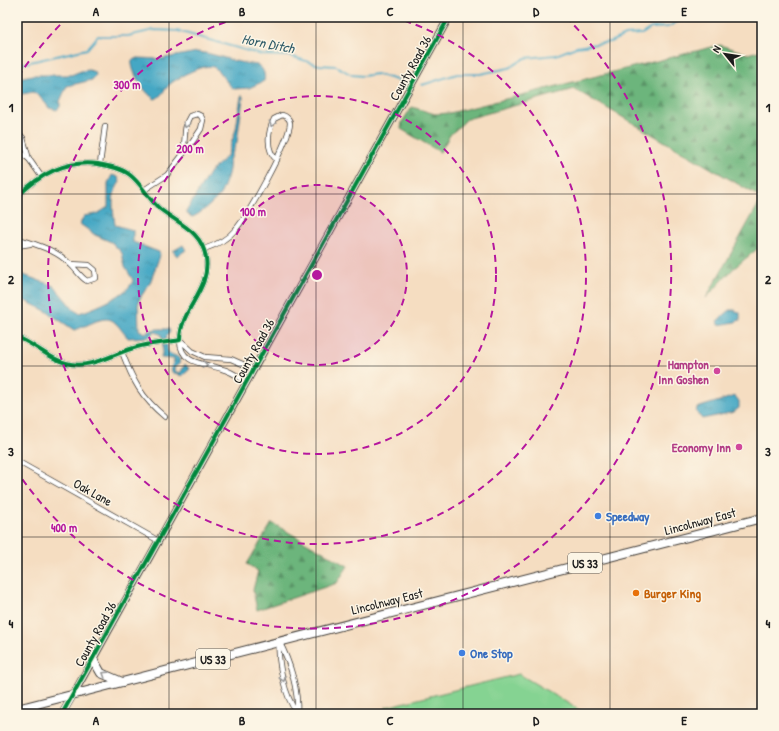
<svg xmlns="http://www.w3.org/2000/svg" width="779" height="731" font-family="'Patrick Hand',sans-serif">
<defs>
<pattern id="forest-firs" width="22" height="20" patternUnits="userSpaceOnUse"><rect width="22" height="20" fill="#6cb57c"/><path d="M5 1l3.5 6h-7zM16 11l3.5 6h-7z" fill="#589265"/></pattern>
<pattern id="water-ripples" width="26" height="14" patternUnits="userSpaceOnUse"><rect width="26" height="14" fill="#44a7c4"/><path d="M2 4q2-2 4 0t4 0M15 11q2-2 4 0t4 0" fill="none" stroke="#38879e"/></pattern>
</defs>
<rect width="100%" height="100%" fill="#fcf5e5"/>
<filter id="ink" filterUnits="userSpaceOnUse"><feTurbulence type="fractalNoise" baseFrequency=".025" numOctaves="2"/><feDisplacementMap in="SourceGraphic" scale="8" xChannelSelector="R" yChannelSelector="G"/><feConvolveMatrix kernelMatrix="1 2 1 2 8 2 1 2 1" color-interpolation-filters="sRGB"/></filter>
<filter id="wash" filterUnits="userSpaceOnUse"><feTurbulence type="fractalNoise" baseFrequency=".012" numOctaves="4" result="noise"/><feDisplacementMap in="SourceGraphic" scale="16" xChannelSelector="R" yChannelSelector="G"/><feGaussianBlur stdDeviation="0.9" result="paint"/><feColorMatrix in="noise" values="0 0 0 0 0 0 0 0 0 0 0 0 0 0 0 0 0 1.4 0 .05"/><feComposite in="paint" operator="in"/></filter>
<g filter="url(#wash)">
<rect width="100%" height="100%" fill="#f5ddc1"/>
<!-- green -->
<polygon fill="#85d392" stroke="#507857" points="519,674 586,714 387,714 386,707"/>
<!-- forest -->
<g fill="url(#forest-firs)" stroke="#44684c">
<polygon points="720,45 748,54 762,50 762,198 574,89 467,119 450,135 440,152 401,129 402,122 412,107 435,114 450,113"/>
<polygon points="762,198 762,245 733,269 706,298"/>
<polygon points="272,523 348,566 337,583 257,610 253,590 258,571 247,564"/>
</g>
<!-- water -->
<g fill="url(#water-ripples)" stroke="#306270">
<path d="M 197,52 C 213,53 228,60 244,63 C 248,64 253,64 257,65 C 263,67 266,75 264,81 L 249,88 L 234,89 C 226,83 221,73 215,68 C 206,61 178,78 170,84 C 165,89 161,97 155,99 C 145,94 130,71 132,60 L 138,58 L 160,59 Z"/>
<polygon points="89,70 95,72 96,75 92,80 67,86 60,101 60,107 57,110 49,108 40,96 33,92 17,95 17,78 33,75 71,75 81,71"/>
<path d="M 241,96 L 243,96 L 243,98 L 237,142 L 229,160 C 231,170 225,184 221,193 C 218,199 198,216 192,217 L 187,214 L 187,210 L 209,173 L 227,156 L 236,129 Z"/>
<path d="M 112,175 L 118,177 L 120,182 C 110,196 113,208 115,225 L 133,230 L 133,242 L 159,252 L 160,255 L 150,283 L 140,298 L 138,305 L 139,330 L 145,333 C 154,328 160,329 169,329 L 170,332 L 166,337 L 168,352 C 173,357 180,354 180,363 L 174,368 L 175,371 L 179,373 L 181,372 L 185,364 L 190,369 L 182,376 L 173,373 C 168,366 174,366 174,359 L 161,358 L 163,347 L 161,334 L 154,332 L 149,337 L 128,338 C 123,333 119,325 113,321 C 103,314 85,328 74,330 L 46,311 L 17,297 L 18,273 L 54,286 L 74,310 L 79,313 C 93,309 130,294 133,280 L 125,267 L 122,253 L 111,242 L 95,235 L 80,224 L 84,216 L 97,214 L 108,207 L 108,183 Z"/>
<polygon points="183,245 186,250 177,256 173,251"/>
<polygon points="730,310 735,310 740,313 740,320 735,322 719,325 717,321"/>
<polygon points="735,396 739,401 739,408 734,412 702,419 696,412 697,408"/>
</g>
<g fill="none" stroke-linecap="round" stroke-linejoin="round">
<!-- stream -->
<g stroke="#44a7c4" stroke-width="2">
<polyline points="17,65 87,49 98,36 128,36 154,30 178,31 262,55 290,56 319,65 336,66 352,75 363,76 376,74 400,81"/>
<polyline points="422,85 457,74 480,74 509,68 525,58 556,55 576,47 610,42 625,35 642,34 651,28 668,27 680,20 704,21 754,17"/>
</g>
</g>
</g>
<g filter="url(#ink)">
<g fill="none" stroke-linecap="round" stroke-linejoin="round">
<!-- minor casing -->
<g stroke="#3d3935" stroke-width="6">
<g id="minor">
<polyline points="17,131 23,138 29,159"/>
<polyline points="17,150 29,159 41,176"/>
<polyline points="100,164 105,126"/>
<path d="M 144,190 L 167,175 L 193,141 L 201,129 L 203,120 L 201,116 L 197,114 L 190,116 C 182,128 187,141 182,153"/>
<path d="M 17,197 C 40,174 65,160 98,164 C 109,166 121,168 130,175 C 142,184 148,199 160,209 C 179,224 202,231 206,258 C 211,290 180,309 180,340 C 166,343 151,343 137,347 C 114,353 90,370 66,363 C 47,358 35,344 17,337"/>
<path d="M 17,238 C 36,245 55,249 70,264 C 76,269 80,277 87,281 L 96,278 L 95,270 L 89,265 L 70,264"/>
<polyline points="17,246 30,244"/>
<path d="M 204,249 C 216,245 227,240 235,230 C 248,216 290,140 290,123 C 290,119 286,116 282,115 L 274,119 C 268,131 265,150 277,160"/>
<path d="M 122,352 C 133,381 141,397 165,417"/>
<path d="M 247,382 C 239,377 231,371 222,369 C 205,363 180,365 180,340 L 192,351 L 205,357 L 231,359 L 254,369"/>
<polyline points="17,461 159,541"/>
<path d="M 279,641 C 290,662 299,691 297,714"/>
<path d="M 279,641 C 277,662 285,697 297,713"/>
</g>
</g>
<!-- tertiary casing -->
<g stroke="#3d3935" stroke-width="8">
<polyline id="tertiary" points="73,695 449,17"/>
</g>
<!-- secondary casing -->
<g stroke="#3d3935" stroke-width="8">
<polyline id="secondary" points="62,714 73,695"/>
</g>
<!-- trunk casing -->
<g stroke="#3d3935" stroke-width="10">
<g id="trunk">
<polyline points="93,659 101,673 122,682"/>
<polyline points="26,707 43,714"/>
<polyline points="17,709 762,518"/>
</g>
</g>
<!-- minor -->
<use href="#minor" stroke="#fff" stroke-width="4.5"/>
<!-- tertiary -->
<use href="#tertiary" stroke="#fff" stroke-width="6"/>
<!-- secondary -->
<use href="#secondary" stroke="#fff" stroke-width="7"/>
<!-- trunk -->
<use href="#trunk" stroke="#fff" stroke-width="8"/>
<!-- cycleway casing -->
<g stroke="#fcf5e5" stroke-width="6">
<g id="cycleway">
<path d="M 17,197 C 40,174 65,160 98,164 C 109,166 121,168 130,175 C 142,184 148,199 160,209 C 179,224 202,231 206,258 C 211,290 180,309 180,340 C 166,343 151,343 137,347 C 114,353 90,370 66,363 C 47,358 35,344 17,337"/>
<polyline points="62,714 449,17"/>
</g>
</g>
<!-- cycleway -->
<use href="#cycleway" stroke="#00873e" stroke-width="4"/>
</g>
<!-- one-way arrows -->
<defs><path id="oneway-chevron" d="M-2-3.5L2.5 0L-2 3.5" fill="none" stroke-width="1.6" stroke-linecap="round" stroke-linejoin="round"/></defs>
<g stroke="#999">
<use href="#oneway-chevron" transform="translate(272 124) rotate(108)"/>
<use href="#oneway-chevron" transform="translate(186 125) rotate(106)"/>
<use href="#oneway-chevron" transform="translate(205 365) rotate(11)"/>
<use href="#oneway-chevron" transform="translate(105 674) rotate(-148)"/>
<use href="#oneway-chevron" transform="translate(283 679) rotate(75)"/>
</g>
</g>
<!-- grid -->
<path fill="none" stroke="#1c1c1c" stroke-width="1" stroke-opacity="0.55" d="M 169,17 L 169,714M 316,17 L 316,714M 463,17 L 463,714M 610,17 L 610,714M 17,194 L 762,194M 17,366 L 762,366M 17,537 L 762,537"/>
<!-- distance rings -->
<circle cx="317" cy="275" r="90" fill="#b5179e" fill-opacity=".12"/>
<g fill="none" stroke="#b5179e" stroke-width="2" stroke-dasharray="7 5">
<circle cx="317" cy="275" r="90"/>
<circle cx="317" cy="275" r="179"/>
<path d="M393 17A269 269 0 1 1 241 17"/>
<path d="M18 77A358 358 0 0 1 68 17M566 17A358 358 0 1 1 18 473"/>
</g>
<!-- markers -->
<g fill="#d1479c" stroke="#fcf5e5" stroke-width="1.5">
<circle cx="717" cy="371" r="4"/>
<circle cx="739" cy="447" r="4"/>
</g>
<g fill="#3f7fe0" stroke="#fcf5e5" stroke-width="1.5">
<circle cx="598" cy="516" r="4"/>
<circle cx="462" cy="653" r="4"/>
</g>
<circle fill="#e8710a" stroke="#fcf5e5" stroke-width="1.5" cx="636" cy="593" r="4"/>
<g text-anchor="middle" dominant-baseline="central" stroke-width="3" stroke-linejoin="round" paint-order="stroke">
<!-- shield labels -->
<g fill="#fcf5e5" stroke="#5f5d58" stroke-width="1">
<rect x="568" y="553" width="34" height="20" rx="3"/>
<rect x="196" y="649" width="34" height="20" rx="3"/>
</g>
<g font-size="12" font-weight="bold" fill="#1c1c1c">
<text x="585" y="563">US 33</text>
<text x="213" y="659">US 33</text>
</g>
<!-- street labels -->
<g font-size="13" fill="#1c1c1c" stroke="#fcf5e5">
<text transform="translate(410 68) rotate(-61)">County Road 36</text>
<text transform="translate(253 351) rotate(-61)">County Road 36</text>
<text transform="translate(93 492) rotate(29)">Oak Lane</text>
<text transform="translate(700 521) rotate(-15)">Lincolnway East</text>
<text transform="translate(387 601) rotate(-14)">Lincolnway East</text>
<text transform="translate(95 634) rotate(-61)">County Road 36</text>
</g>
<!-- hotel labels -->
<g font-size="13" font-weight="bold" fill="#b23c85" stroke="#fcf5e5" text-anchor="end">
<text x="709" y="364">Hampton<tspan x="709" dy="15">Inn Goshen</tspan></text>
<text x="731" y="447">Economy Inn</text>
</g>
<!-- shop labels -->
<g font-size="13" font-weight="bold" fill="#366cbe" stroke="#fcf5e5" text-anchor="start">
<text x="606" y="516">Speedway</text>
<text x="470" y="653">One Stop</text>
</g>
<!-- food labels -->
<g font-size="13" font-weight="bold" fill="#c56008" stroke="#fcf5e5" text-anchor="start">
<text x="644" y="593">Burger King</text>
</g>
<!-- water labels -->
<g font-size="14" font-style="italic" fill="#2e5b68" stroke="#fcf5e5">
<text transform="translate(268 43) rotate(11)">Horn Ditch</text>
</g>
</g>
<circle cx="317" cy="275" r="6" fill="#b5179e" stroke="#fcf5e5" stroke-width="2"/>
<g font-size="12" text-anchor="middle" font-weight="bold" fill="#b5179e" stroke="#fcf5e5" stroke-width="3" stroke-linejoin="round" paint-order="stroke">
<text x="127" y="89">300 m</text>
<text x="190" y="153">200 m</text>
<text x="253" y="216">100 m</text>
<text x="64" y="532">400 m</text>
</g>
<!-- margin -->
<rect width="779" height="731" fill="none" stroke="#fcf5e5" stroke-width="44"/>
<!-- north arrow -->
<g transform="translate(725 54) rotate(300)" stroke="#fcf5e5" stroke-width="3" paint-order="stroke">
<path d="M0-3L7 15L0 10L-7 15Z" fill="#1c1c1c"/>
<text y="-6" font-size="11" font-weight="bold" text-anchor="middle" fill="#1c1c1c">N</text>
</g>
<rect x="22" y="22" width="735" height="687" fill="none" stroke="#1c1c1c" stroke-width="1.5"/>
<g font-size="13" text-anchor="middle" font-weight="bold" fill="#1c1c1c">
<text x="96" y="16">A</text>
<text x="242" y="16">B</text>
<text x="390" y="16">C</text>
<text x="536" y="16">D</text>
<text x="684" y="16">E</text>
<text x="11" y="112">1</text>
<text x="768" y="112">1</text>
<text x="11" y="284">2</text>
<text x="768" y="284">2</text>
<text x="11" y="456">3</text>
<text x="768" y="456">3</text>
<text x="11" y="628">4</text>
<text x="768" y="628">4</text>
<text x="96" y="725">A</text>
<text x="242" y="725">B</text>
<text x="390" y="725">C</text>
<text x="536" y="725">D</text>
<text x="684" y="725">E</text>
</g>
</svg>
